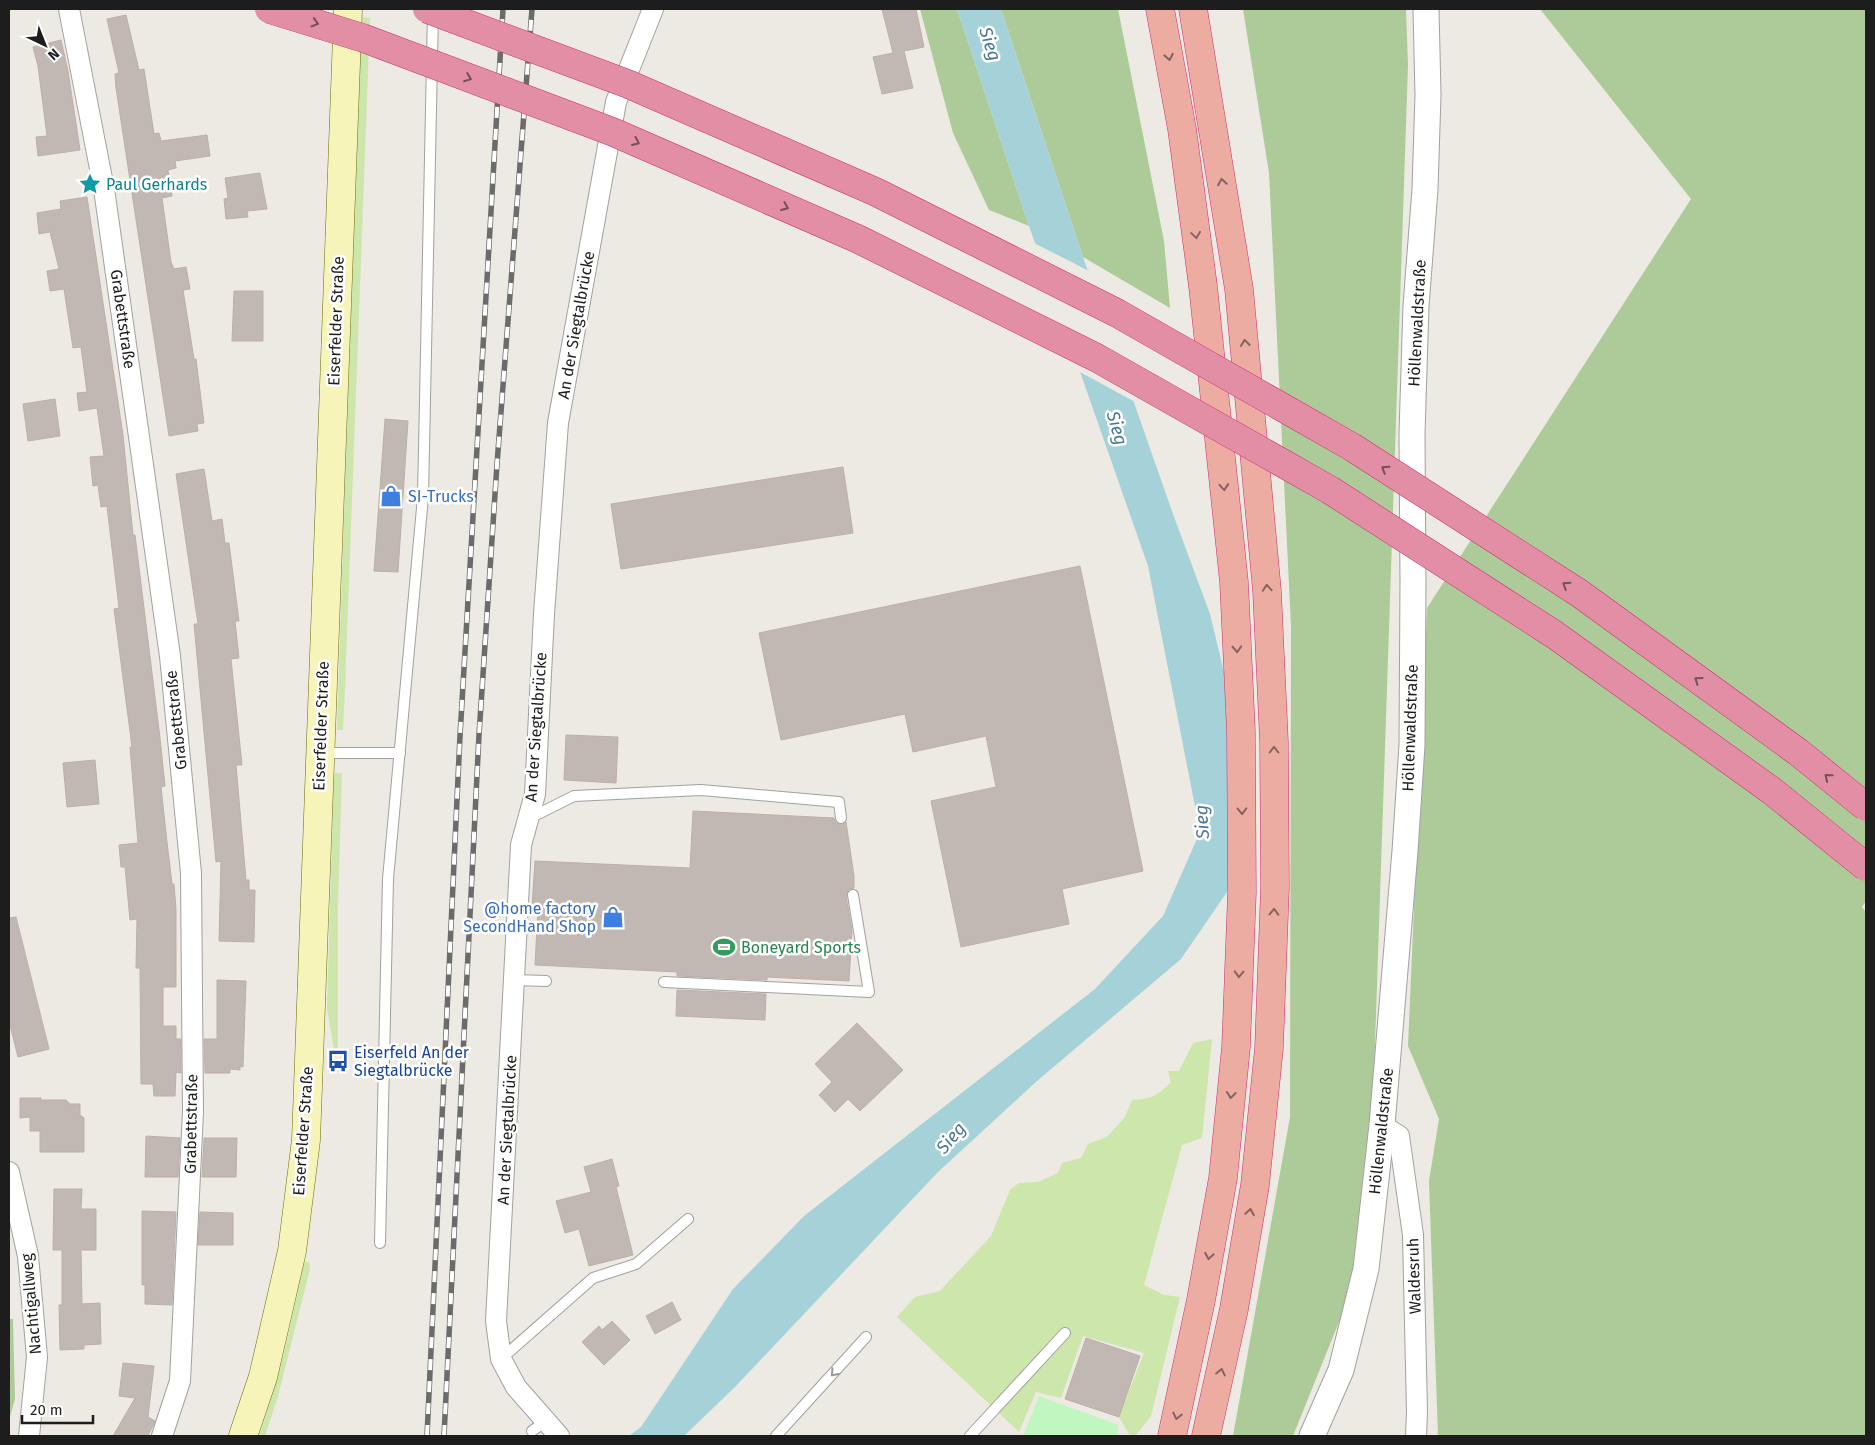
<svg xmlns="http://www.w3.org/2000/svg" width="1875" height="1445" font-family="'Fira Sans',sans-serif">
<rect width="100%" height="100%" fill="#ede9e3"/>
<!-- grass -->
<g fill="#cde6ab">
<polygon points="360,17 370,18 345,687 343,730 337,730"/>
<polygon points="334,773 342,773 338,903 338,1048 334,1049 327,1009"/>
<path d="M 1212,1039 L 1202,1138 L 1182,1145 L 1144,1285 L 1164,1295 L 1180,1297 L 1151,1416 L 1135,1436 L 1130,1436 L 1119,1417 L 1144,1353 L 1083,1336 L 1061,1398 L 1036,1392 L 1019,1432 L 897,1317 L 915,1297 L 940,1291 L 991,1236 L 1010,1190 L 1019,1183 L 1038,1182 L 1058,1173 L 1062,1163 L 1081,1158 L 1088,1144 L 1107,1137 L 1125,1117 L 1132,1100 C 1152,1099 1157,1096 1171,1082 L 1168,1071 L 1179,1071 L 1193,1043 Z"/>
<path d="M 304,1262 L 309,1262 L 310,1269 L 278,1396 L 265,1436 L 259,1436 C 279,1380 292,1321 304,1262 Z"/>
</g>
<!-- forest -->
<g fill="#accb99">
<polygon points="920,9 957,9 1029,226 989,210 953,133"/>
<polygon points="1001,9 1118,9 1164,241 1170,308 1083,257"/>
<polygon points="1243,9 1406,9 1408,65 1374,1074 1353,1287 1293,1436 1233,1436 1290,1117 1291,626 1269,173"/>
<polygon points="1540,9 1866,9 1866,901 1862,907 1866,912 1866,1436 1438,1436 1429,1181 1439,1119 1408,1046 1427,608 1691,199"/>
<polygon points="9,1319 13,1319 15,1399 9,1420"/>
</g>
<!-- park -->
<polygon fill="#c1f6c1" points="1039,1396 1118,1425 1118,1436 1023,1436"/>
<!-- water -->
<polygon fill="#a5d2d9" points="957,9 1001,9 1083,257 1173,514 1210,614 1241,743 1240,873 1181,959 1037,1081 938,1172 736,1386 684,1436 629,1436 641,1427 733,1289 804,1216 1095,989 1163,916 1200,832 1148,566 1029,226"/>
<!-- pier -->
<polygon fill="#ede9e3" points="1032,242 1091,272 1137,403 1076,370"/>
<!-- building -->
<g fill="#c2b8b3" stroke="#beafa6">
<polygon points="882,9 916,9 924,47 904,51 913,88 882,94 873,57 893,53"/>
<polygon points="126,15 139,70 144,69 154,134 159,133 161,141 207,135 210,156 175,161 176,168 168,170 172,196 162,198 171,262 174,269 186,267 190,289 183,290 194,359 196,359 204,423 197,424 198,431 169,436 116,88 115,74 119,73 107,19"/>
<polygon points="61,40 68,71 80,150 38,156 36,137 47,136 38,66 33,47"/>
<polygon points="260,173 267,209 247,211 248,217 226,219 224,199 228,198 225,178"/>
<polygon points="87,197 123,435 133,535 135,535 160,738 165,786 161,787 167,842 172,884 174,884 176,909 176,987 163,987 163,1026 176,1026 176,1039 181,1039 181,1073 176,1072 175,1096 154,1096 153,1084 141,1084 140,968 136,968 137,919 130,920 125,867 121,867 119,845 138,843 130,747 132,747 114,609 119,608 107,506 101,507 98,485 93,486 90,457 104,456 97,408 79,411 77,393 87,392 81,347 73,348 64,289 50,291 47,271 59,269 50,232 39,234 37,213 61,209 60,201"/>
<polygon points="234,291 263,291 263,341 232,341"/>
<polygon points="55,399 60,436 28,441 23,404"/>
<polygon points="385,419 408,421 398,572 374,571"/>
<polygon points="843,467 853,533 621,569 611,504"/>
<polygon points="204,469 212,521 222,519 225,543 229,543 239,621 235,621 239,658 231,659 242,765 236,765 246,880 249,880 249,890 255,890 254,942 219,941 221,861 216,862 194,624 198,624 176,474"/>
<polygon points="1080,566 1143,871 1062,889 1069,924 961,947 931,801 996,787 986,736 913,752 905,714 781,740 759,633"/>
<polygon points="566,735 618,737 616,783 564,780"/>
<polygon points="95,760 99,804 67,807 63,763"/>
<polygon points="693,811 834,818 835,822 839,824 842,825 846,822 854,876 854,888 848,890 846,896 852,930 849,981 767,977 767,980 677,976 677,972 535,965 538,908 532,907 535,861 690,868"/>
<polygon points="16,917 49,1049 18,1057 9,1021 9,918"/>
<polygon points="217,980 246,981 243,1067 240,1066 240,1070 230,1069 230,1073 205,1073 204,1039 217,1039"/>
<polygon points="677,990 766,994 765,1020 676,1016"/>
<polygon points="857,1023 903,1070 860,1111 848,1099 835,1112 819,1095 832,1082 815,1064"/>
<polygon points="20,1098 41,1098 41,1100 66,1100 70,1104 80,1104 80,1115 84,1118 84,1152 40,1152 40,1131 30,1131 30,1117 20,1118"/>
<polygon points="146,1136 180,1138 178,1177 145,1177"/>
<polygon points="204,1138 237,1138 236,1177 202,1177"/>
<polygon points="612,1159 619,1186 616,1187 633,1255 589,1266 579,1229 565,1233 556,1201 591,1192 584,1167"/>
<polygon points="54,1189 82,1189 81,1209 96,1209 96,1250 81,1250 82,1304 100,1303 101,1344 84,1345 84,1349 60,1350 59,1305 62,1305 62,1250 53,1250"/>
<polygon points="142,1211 176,1212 172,1305 145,1304 145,1285 142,1285"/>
<polygon points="200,1212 233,1213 233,1245 198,1245"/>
<polygon points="672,1302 681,1320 655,1334 646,1316"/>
<polygon points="612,1321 630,1340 604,1365 582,1342 599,1326 602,1330"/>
<polygon points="1086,1338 1140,1356 1119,1417 1065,1399"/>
<polygon points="123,1363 154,1366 148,1417 155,1421 148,1436 113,1436 135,1398 119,1396"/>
</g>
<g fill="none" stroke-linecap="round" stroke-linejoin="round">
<!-- service casing -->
<g stroke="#a1a1a1" stroke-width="12">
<g id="service">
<polyline points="321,753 400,753"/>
<polyline points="530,818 574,796 701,790 839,802 841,818"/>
<polyline points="515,980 546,981"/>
<polyline points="664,982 869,992 853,895"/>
<polyline points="380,1243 388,879 423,497 433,12"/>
<polyline points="501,1359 593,1278 636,1264 688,1219"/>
<polyline points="532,1431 546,1421"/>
<polyline points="776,1436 866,1337"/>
<polyline points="970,1436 1065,1333"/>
</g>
</g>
<!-- minor casing -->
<g stroke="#a1a1a1" stroke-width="22">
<g id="minor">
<polyline points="69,9 104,189 170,656 191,873 193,1112 180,1381 162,1436"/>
<polyline points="1382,1125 1399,1136 1413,1235 1417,1411 1416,1436"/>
<polyline points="9,1172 28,1256 37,1357 29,1436"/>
<polyline points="559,1436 516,1387 501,1359 496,1321 521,845 535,794 544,614 558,423 616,102 653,9"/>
</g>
</g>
<!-- tertiary casing -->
<g stroke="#a1a1a1" stroke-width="27">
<polyline id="tertiary" points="1312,1436 1341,1370 1366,1269 1382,1125 1405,851 1412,745 1413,580 1412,433 1416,306 1425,189 1428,95 1426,9"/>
</g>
<!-- secondary casing -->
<g stroke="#6b6d0a" stroke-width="29">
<polyline id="secondary" points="243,1436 263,1377 292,1251 306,1140 348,9"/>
</g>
<!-- trunk casing -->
<g stroke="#cf2c72" stroke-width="29">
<g id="trunk">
<polyline points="1160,9 1182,129 1203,286 1234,582 1241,732 1242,892 1236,1047 1223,1178 1201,1300 1172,1436"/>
<polyline points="1193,9 1239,289 1267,591 1274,742 1275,887 1269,1048 1255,1185 1234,1309 1206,1436"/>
</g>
</g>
<!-- service -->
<use href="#service" stroke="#fff" stroke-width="10"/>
<!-- minor -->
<use href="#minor" stroke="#fff" stroke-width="20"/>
<!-- tertiary -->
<use href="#tertiary" stroke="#fff" stroke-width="25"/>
<!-- secondary -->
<use href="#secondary" stroke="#f6f4b8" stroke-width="28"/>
<!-- trunk -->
<use href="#trunk" stroke="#ecaca1" stroke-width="28"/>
<!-- rail casing -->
<g stroke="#6b6b6b" stroke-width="5.5">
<g id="rail">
<polyline points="427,1436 460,736 503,9"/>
<polyline points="444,1436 479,735 497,464 532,9"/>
</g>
</g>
<!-- rail -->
<use href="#rail" stroke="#fff" stroke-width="4" stroke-dasharray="11" stroke-linecap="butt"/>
<!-- motorway-bridge casing -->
<g stroke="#cf2c72" stroke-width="29" stroke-linecap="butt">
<g id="motorway-bridge">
<polyline points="269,9 363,38 613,132 858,239 1097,358 1330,490 1555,635 1772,791 1866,867"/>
<polyline points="427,9 628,84 876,192 1117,313 1352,447 1579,593 1798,752 1866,807"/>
</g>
</g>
<!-- motorway-bridge -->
<use href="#motorway-bridge" stroke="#e28ea4" stroke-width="28"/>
</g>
<!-- one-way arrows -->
<defs><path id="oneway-chevron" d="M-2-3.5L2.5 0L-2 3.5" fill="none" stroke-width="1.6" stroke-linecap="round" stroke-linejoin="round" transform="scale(1.25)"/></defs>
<g stroke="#76505a">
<use href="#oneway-chevron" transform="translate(315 23) rotate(17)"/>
<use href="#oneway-chevron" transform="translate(468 78) rotate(21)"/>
<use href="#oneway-chevron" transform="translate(636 142) rotate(23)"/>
<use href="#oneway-chevron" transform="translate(785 207) rotate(23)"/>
<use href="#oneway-chevron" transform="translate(1385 469) rotate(-147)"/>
<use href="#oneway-chevron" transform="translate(1566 585) rotate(-147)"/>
<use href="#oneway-chevron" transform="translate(1698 680) rotate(-144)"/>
<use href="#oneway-chevron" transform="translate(1828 777) rotate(-141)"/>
</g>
<g stroke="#84645f">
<use href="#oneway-chevron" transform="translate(1169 57) rotate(80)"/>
<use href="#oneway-chevron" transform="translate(1222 182) rotate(-99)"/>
<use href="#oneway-chevron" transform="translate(1196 235) rotate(82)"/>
<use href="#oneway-chevron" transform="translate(1245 343) rotate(-96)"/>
<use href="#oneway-chevron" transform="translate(1224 487) rotate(85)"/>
<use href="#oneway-chevron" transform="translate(1267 588) rotate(-94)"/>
<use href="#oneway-chevron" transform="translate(1237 649) rotate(87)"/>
<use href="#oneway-chevron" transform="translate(1274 750) rotate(-90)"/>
<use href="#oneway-chevron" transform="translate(1242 811) rotate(89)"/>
<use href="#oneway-chevron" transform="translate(1274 912) rotate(-88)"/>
<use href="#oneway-chevron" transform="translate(1239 974) rotate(92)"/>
<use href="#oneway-chevron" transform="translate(1231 1095) rotate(96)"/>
<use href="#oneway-chevron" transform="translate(1250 1212) rotate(-81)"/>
<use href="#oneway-chevron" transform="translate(1209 1256) rotate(100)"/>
<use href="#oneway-chevron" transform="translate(1221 1372) rotate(-78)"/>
<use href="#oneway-chevron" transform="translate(1177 1416) rotate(103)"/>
</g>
<use stroke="#999" href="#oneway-chevron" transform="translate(834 1373) rotate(132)"/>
<!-- icons -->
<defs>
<g id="sight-bare" transform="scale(1.725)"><path d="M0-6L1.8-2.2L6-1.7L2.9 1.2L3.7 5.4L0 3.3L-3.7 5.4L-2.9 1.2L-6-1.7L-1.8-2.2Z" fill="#0f9aa8" stroke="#fff" stroke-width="2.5" paint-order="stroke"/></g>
<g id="shop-bare" transform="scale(1.725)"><path d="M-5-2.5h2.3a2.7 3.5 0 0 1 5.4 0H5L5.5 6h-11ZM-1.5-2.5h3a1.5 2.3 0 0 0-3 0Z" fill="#3f7fe0" stroke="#fff" stroke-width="2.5" paint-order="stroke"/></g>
<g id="stadium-bare" transform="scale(1.725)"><path d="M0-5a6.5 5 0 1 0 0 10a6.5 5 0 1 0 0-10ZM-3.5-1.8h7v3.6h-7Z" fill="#2e9e5b" stroke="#fff" stroke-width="2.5" paint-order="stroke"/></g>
<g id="bus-bare" transform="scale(1.725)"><path d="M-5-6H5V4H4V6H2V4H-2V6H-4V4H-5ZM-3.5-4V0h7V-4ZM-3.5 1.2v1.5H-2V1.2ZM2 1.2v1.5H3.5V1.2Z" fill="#1a4fb4" stroke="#fff" stroke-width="2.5" paint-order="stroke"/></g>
</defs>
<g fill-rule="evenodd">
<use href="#sight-bare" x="90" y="184"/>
<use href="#shop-bare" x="391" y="496"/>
<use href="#shop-bare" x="613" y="917"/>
<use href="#stadium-bare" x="724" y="947"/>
<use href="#bus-bare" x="338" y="1061"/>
</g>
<g text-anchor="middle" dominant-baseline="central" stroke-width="5" stroke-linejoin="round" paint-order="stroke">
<!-- culture labels -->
<g font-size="16" fill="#0d838f" stroke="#fff" text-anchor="start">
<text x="106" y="184">Paul Gerhards</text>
</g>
<!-- street labels -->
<g font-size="16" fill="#1d1d1d" stroke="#fff">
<text transform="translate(123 319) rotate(82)">Grabettstraße</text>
<text transform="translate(336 321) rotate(-88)">Eiserfelder Straße</text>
<text transform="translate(1417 323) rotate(-87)">Höllenwaldstraße</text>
<text transform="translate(576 325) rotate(-80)">An der Siegtalbrücke</text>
<text transform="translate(176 720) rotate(-96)">Grabettstraße</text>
<text transform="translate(321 726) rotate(-88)">Eiserfelder Straße</text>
<text transform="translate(536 727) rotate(-86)">An der Siegtalbrücke</text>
<text transform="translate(1410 728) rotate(-88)">Höllenwaldstraße</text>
<text transform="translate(191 1124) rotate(-89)">Grabettstraße</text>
<text transform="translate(507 1130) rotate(-87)">An der Siegtalbrücke</text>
<text transform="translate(303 1131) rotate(-86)">Eiserfelder Straße</text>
<text transform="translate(1381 1131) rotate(-84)">Höllenwaldstraße</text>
<text transform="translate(1414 1276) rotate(-92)">Waldesruh</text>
<text transform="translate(31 1304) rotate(-95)">Nachtigallweg</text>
</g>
<!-- shop labels -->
<g font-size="16" fill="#366cbe" stroke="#fff" text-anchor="start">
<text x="408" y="496">SI-Trucks</text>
<text x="596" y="908" text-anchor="end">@home factory<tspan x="596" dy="18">SecondHand Shop</tspan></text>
</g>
<!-- leisure labels -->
<g font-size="16" fill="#27864d" stroke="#fff" text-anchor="start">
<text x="741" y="947">Boneyard Sports</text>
</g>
<!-- transit labels -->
<g font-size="16" fill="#164399" stroke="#fff" text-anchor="start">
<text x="354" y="1052">Eiserfeld An der<tspan x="354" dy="18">Siegtalbrücke</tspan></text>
</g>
<!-- water labels -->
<g font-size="18" font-style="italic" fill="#487798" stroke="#fff">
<text transform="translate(990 44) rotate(72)">Sieg</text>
<text transform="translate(1117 428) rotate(74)">Sieg</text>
<text transform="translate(1202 822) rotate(-93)">Sieg</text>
<text transform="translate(951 1138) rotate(-50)">Sieg</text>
</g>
</g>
<!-- border -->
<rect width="1875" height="1445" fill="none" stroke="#1d1d1d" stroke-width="20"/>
<!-- north arrow -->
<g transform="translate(45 45) rotate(137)" stroke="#ffffff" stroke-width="4" paint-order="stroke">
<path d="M0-4L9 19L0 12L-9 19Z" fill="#1d1d1d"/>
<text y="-8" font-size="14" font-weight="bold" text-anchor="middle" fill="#1d1d1d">N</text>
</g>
<!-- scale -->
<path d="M22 1415v8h71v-8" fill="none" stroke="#1d1d1d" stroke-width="2.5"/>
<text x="30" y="1415" font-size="15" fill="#1d1d1d" stroke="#ffffff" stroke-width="4" paint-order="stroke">20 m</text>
</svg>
